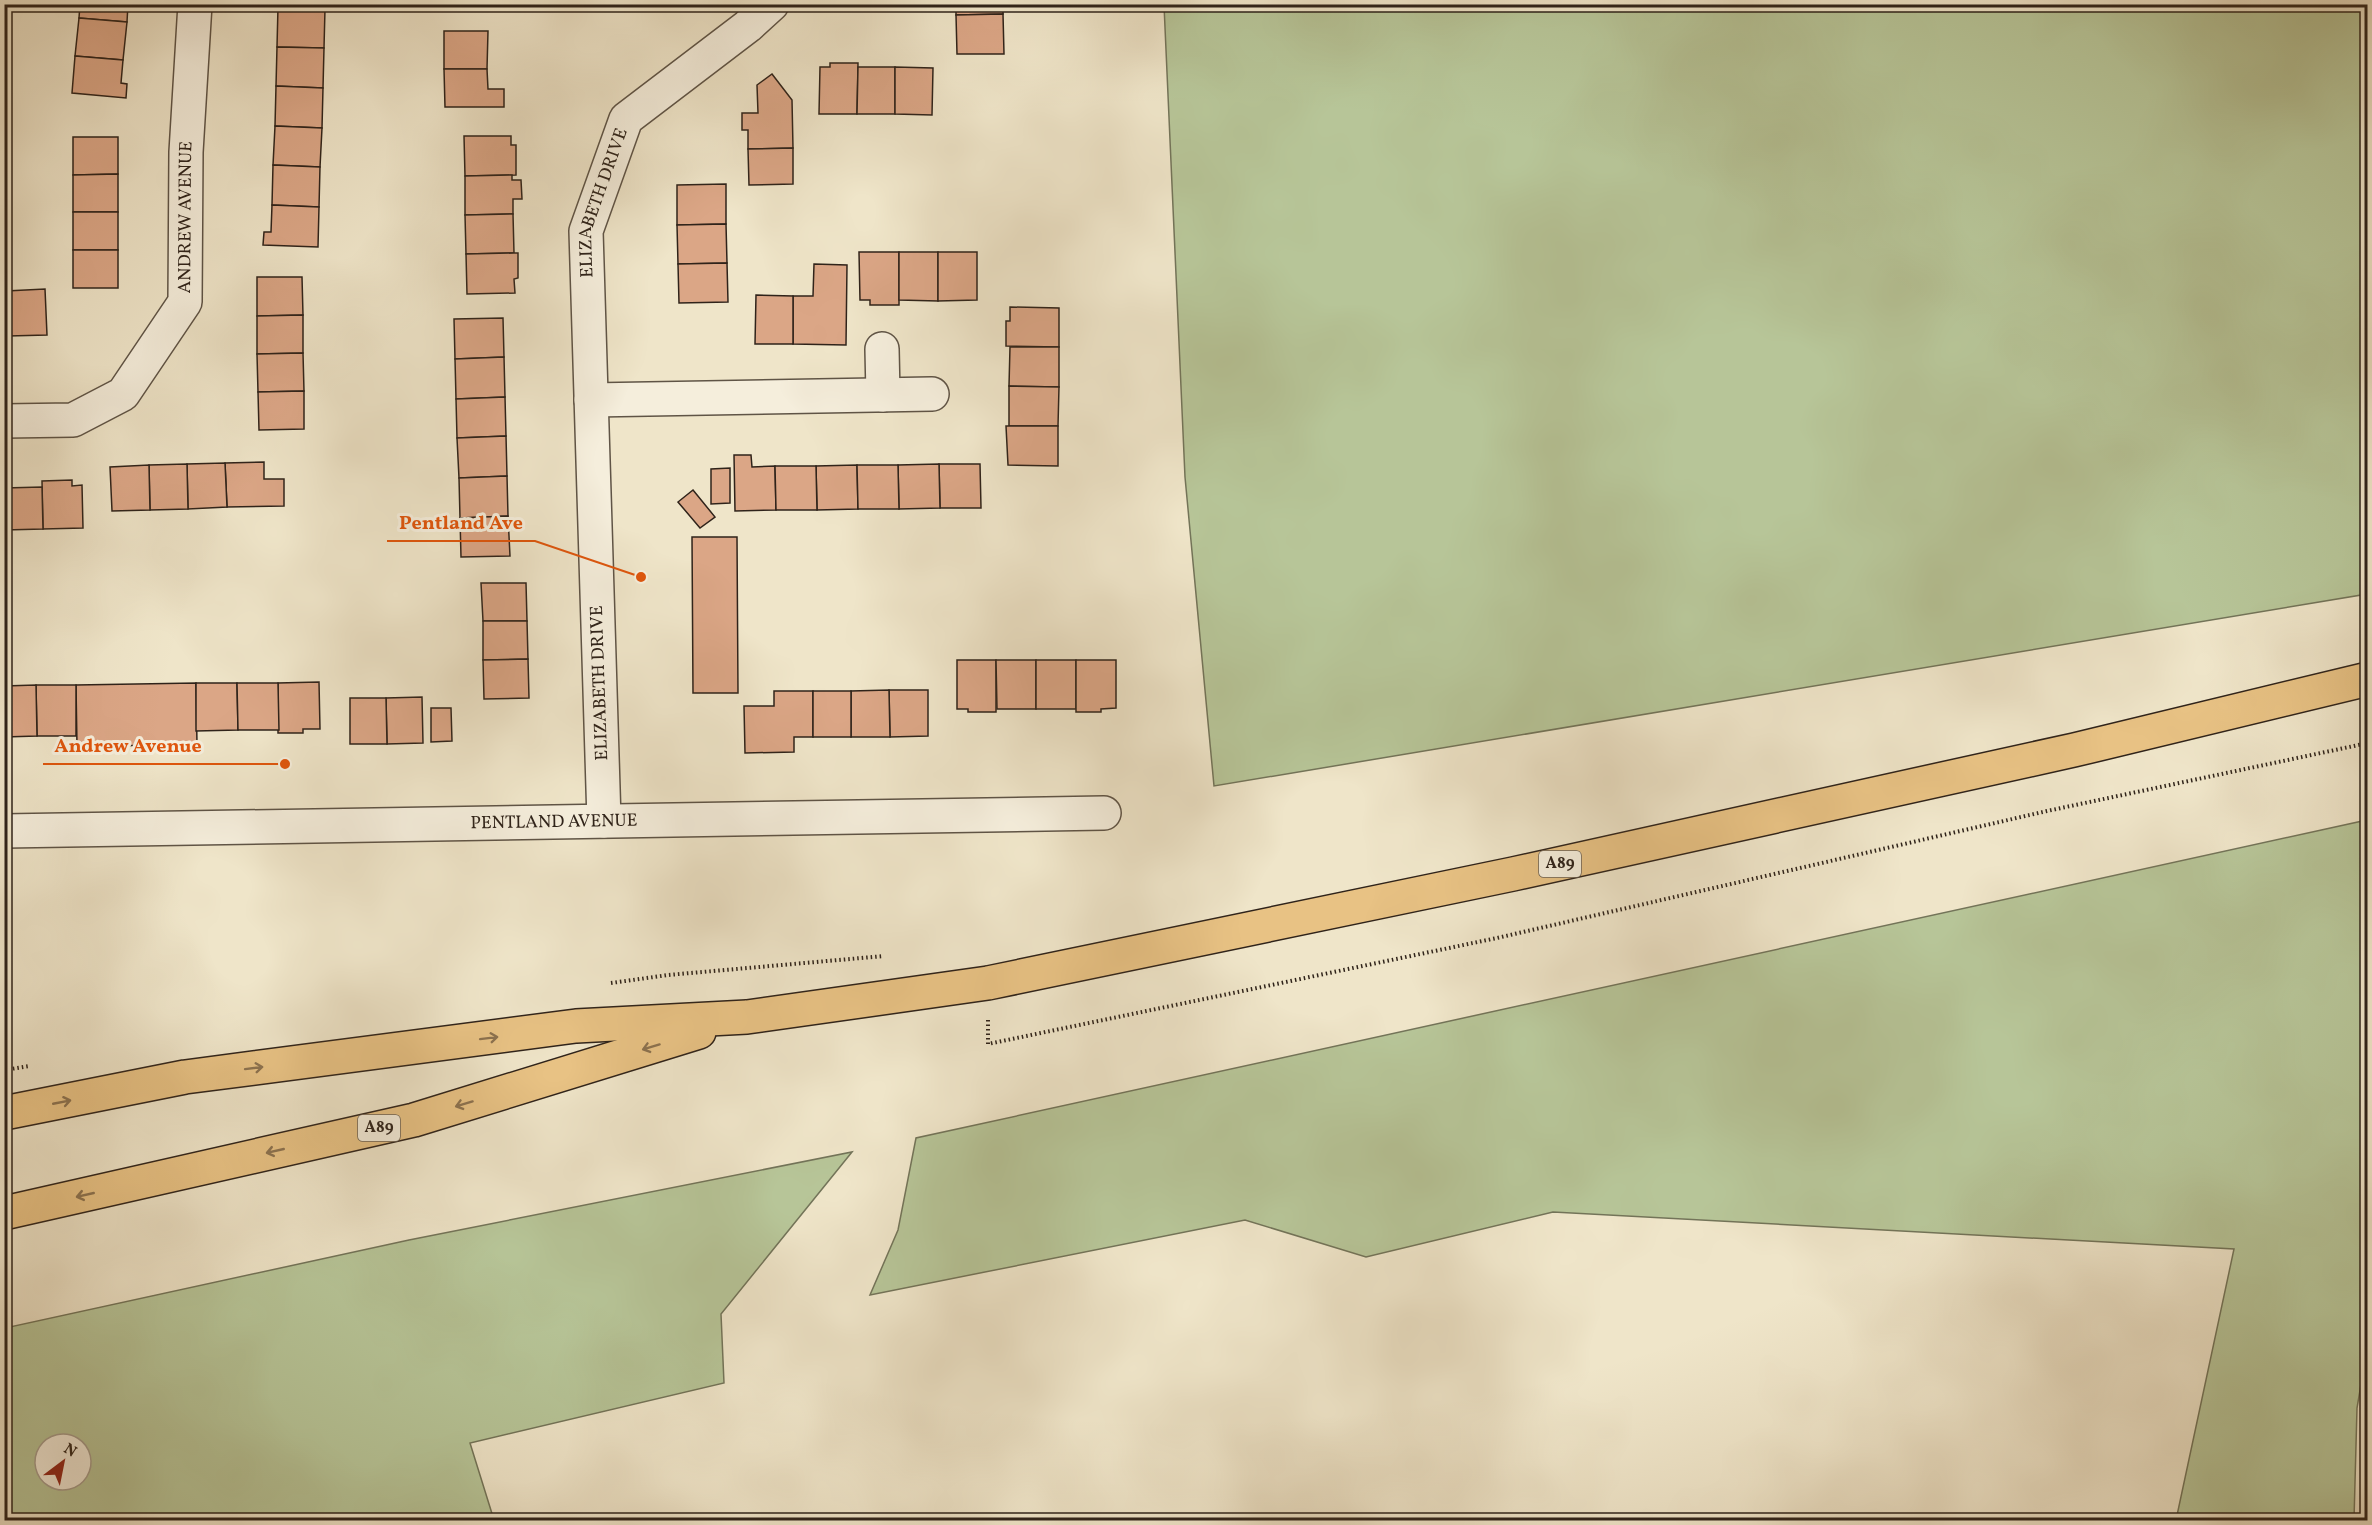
<svg xmlns="http://www.w3.org/2000/svg" width="2372" height="1525" font-family="Vollkorn,serif">
<rect width="100%" height="100%" fill="#efe5c9"/>
<filter id="stains"><feTurbulence type="fractalNoise" baseFrequency=".00333" numOctaves="4"/><feColorMatrix values="0 0 0 0 .2 0 0 0 0 .09 0 0 0 0 .02 0 0 0 .5 -.17"/></filter>
<radialGradient id="worn" r=".72"><stop offset=".6" stop-color="#630" stop-opacity="0"/><stop offset="1" stop-color="#630" stop-opacity=".3"/></radialGradient>
<!-- green -->
<g fill="#b7c598" stroke="#737459" stroke-width="1.5" fill-rule="evenodd">
<polygon points="1164,5 2367,5 2367,594 1214,786 1185,477"/>
<polygon points="2367,820 2368,1343 2357,1408 2354,1520 2176,1520 2234,1249 1553,1212 1366,1257 1245,1220 870,1295 898,1230 916,1138"/>
<path d="M 852,1152 L 721,1314 L 724,1383 L 470,1443 L 494,1520 L 5,1520 L 5,1328 L 409,1240 ZM 45,1444 L 81,1444 L 81,1480 L 45,1480 Z"/>
</g>
<!-- building -->
<g fill="#dba686" stroke="#2f231a" stroke-width="1.5">
<polygon points="80,4 128,4 127,22 79,18"/>
<rect x="482" y="4" width="40" height="2"/>
<polygon points="956,4 1003,4 1003,14 956,15"/>
<polygon points="278,7 325,9 324,48 277,47"/>
<polygon points="1003,14 1004,54 957,54 956,15"/>
<polygon points="79,18 127,22 123,60 75,56"/>
<polygon points="444,31 488,31 487,69 444,69"/>
<polygon points="277,47 324,48 323,88 276,86"/>
<polygon points="75,56 123,60 121,83 127,84 126,98 72,93"/>
<polygon points="830,63 858,63 857,114 819,114 820,67 830,67"/>
<polygon points="858,67 895,67 895,114 857,114"/>
<polygon points="895,67 933,68 932,115 895,114"/>
<polygon points="444,69 487,69 488,89 504,89 504,107 445,107"/>
<polygon points="772,74 792,100 793,148 748,149 748,130 742,130 742,113 758,113 757,85"/>
<polygon points="276,86 323,88 322,128 275,126"/>
<polygon points="275,126 322,128 320,167 273,165"/>
<polygon points="464,136 511,136 511,145 516,145 516,175 465,176"/>
<polygon points="73,137 118,137 118,174 73,175"/>
<polygon points="793,148 793,184 749,185 748,149"/>
<polygon points="273,165 320,167 319,207 272,205"/>
<polygon points="118,174 118,212 73,212 73,175"/>
<polygon points="512,175 512,180 521,180 522,199 513,199 513,214 465,215 465,176"/>
<polygon points="726,184 726,224 677,225 677,185"/>
<polygon points="272,205 319,207 318,247 263,245 264,232 271,232"/>
<rect x="73" y="212" width="45" height="38"/>
<polygon points="513,214 514,253 466,254 465,215"/>
<polygon points="726,224 727,263 678,264 677,225"/>
<rect x="73" y="250" width="45" height="38"/>
<polygon points="859,252 899,252 899,305 870,305 870,300 860,300"/>
<polygon points="899,252 938,252 938,301 899,300"/>
<polygon points="938,252 977,252 977,300 938,301"/>
<polygon points="514,253 518,253 518,278 514,279 515,293 467,294 466,254"/>
<polygon points="727,263 728,302 679,303 678,264"/>
<polygon points="814,264 847,265 846,345 793,344 793,296 813,296"/>
<polygon points="257,277 302,277 303,315 257,316"/>
<polygon points="45,289 47,335 8,336 6,291"/>
<polygon points="4,291 6,291 8,336 4,337"/>
<polygon points="756,295 793,296 793,344 755,344"/>
<polygon points="1010,307 1059,308 1059,347 1006,346 1006,321 1010,321"/>
<polygon points="303,315 303,353 257,354 257,316"/>
<polygon points="503,318 504,357 455,359 454,319"/>
<polygon points="1010,347 1059,347 1059,387 1009,386"/>
<polygon points="303,353 304,391 258,392 257,354"/>
<polygon points="504,357 505,397 456,399 455,359"/>
<polygon points="1009,386 1059,387 1058,426 1009,426"/>
<polygon points="304,391 304,429 259,430 258,392"/>
<polygon points="505,397 506,436 457,438 456,399"/>
<polygon points="1006,426 1058,426 1058,466 1008,465"/>
<polygon points="506,436 507,476 459,478 457,438"/>
<polygon points="734,455 751,455 752,467 775,466 776,510 735,511"/>
<polygon points="264,462 264,479 284,479 284,506 227,507 225,463"/>
<polygon points="225,463 227,507 188,509 187,464"/>
<polygon points="187,464 188,509 150,510 149,465"/>
<polygon points="939,464 980,464 981,508 940,508"/>
<polygon points="939,464 940,508 899,509 898,465"/>
<polygon points="149,465 150,510 112,511 110,467"/>
<polygon points="857,465 858,509 817,510 816,466"/>
<polygon points="857,465 898,465 899,509 858,509"/>
<polygon points="775,466 816,466 817,510 776,510"/>
<polygon points="730,468 730,503 711,504 711,469"/>
<polygon points="507,476 508,516 460,518 459,478"/>
<polygon points="72,480 72,486 82,485 83,528 43,529 42,481"/>
<polygon points="42,487 43,529 4,530 4,488"/>
<polygon points="693,490 715,517 700,528 678,502"/>
<polygon points="508,516 510,556 461,557 460,518"/>
<polygon points="692,537 737,537 738,693 693,693"/>
<polygon points="481,583 526,583 527,621 483,621"/>
<polygon points="483,621 527,621 528,659 483,660"/>
<polygon points="528,659 529,698 484,699 483,660"/>
<polygon points="957,660 996,660 996,712 968,712 968,709 957,709"/>
<polygon points="996,660 1036,660 1036,709 997,709"/>
<rect x="1036" y="660" width="40" height="49"/>
<polygon points="1076,660 1116,660 1116,708 1101,709 1101,712 1076,712"/>
<polygon points="319,682 320,729 303,729 303,733 278,733 278,683"/>
<polygon points="196,683 197,745 77,746 76,685"/>
<polygon points="196,683 237,683 238,730 196,731"/>
<polygon points="237,683 278,683 279,730 238,730"/>
<polygon points="36,685 76,685 76,736 37,736"/>
<polygon points="36,685 37,736 4,737 4,686"/>
<polygon points="889,690 928,690 928,736 890,737"/>
<polygon points="889,690 890,737 851,737 851,691"/>
<polygon points="774,691 813,691 813,737 794,737 794,752 745,753 744,706 774,706"/>
<rect x="813" y="691" width="38" height="46"/>
<polygon points="422,697 423,743 387,744 386,698"/>
<polygon points="350,698 386,698 387,744 350,744"/>
<polygon points="431,708 451,708 452,741 431,742"/>
</g>
<g fill="none" stroke-linecap="round" stroke-linejoin="round">
<!-- street casing -->
<g stroke="#5f5446" stroke-width="36">
<g id="street">
<polyline points="882,349 883,395"/>
<polyline points="591,400 932,394"/>
<path id="s1" d="M 4,421 L 73,420 L 123,394 L 185,302 L 186,152 L 195,4"/>
<path id="s2" d="M 604,821 L 586,231 L 626,119 L 748,26 L 772,4"/>
<path id="s3" d="M 4,831 L 1104,813"/>
</g>
</g>
<!-- primary casing -->
<g stroke="#2f231a" stroke-width="36">
<g id="primary">
<polyline points="4,1113 185,1077 576,1026 747,1017 988,983 1513,874 2074,750 2368,679"/>
<polyline points="4,1213 414,1120 699,1032"/>
</g>
</g>
<!-- path -->
<g stroke="#2f231a" stroke-width="4" stroke-dasharray="1.5 3" stroke-linecap="butt">
<polyline points="611,983 668,975 884,956"/>
<polyline points="988,1020 988,1044 1497,938 2047,811 2368,743"/>
<polyline points="4,1070 30,1066"/>
</g>
<!-- street -->
<use href="#street" stroke="#f5eedc" stroke-width="33"/>
<!-- primary -->
<use href="#primary" stroke="#e8c284" stroke-width="33"/>
</g>
<!-- one-way arrows -->
<defs><path id="oneway-shaft" d="M-6 0H5M1.5-3L5.5 0L1.5 3" fill="none" stroke-width="1.6" stroke-linecap="round" stroke-linejoin="round" transform="scale(1.5)"/></defs>
<g stroke="#8c724f">
<use href="#oneway-shaft" transform="translate(489 1038) rotate(-7)"/>
<use href="#oneway-shaft" transform="translate(651 1047) rotate(163)"/>
<use href="#oneway-shaft" transform="translate(254 1068) rotate(-7)"/>
<use href="#oneway-shaft" transform="translate(62 1102) rotate(-11)"/>
<use href="#oneway-shaft" transform="translate(464 1104) rotate(163)"/>
<use href="#oneway-shaft" transform="translate(275 1151) rotate(167)"/>
<use href="#oneway-shaft" transform="translate(85 1195) rotate(167)"/>
</g>
<g text-anchor="middle" dominant-baseline="central" stroke-width="6" stroke-linejoin="round" paint-order="stroke">
<!-- shield labels -->
<g fill="#f5eedc" stroke="#6a6054" stroke-width="1.5">
<rect x="1539" y="851" width="42" height="26" rx="4.5"/>
<rect x="358" y="1115" width="42" height="26" rx="4.5"/>
</g>
<g font-size="16" font-weight="bold" fill="#2f231a">
<text x="1560" y="864">A89</text>
<text x="379" y="1128">A89</text>
</g>
<!-- street labels -->
<g font-size="18" fill="#2f231a" stroke="#f5eedc">
<text stroke="none"><textPath href="#s2" startOffset="621">ELIZABETH DRIVE</textPath></text>
<text stroke="none"><textPath href="#s1" startOffset="321">ANDREW AVENUE</textPath></text>
<text transform="translate(600 683) rotate(-92)">ELIZABETH DRIVE</text>
<text stroke="none"><textPath href="#s3" startOffset="550">PENTLAND AVENUE</textPath></text>
</g>
</g>
<!-- callouts -->
<path fill="none" stroke="#df560d" stroke-width="2" d="M641 577L535 541H387M285 764L214 764H43"/>
<g fill="#df560d" stroke="#f5eedc" stroke-width="2">
<circle cx="641" cy="577" r="6"/>
<circle cx="285" cy="764" r="6"/>
</g>
<g font-size="20" text-anchor="middle" font-weight="bold" fill="#df560d" stroke="#f5eedc" stroke-width="6" stroke-linejoin="round" paint-order="stroke">
<text x="461" y="529">Pentland Ave</text>
<text x="128" y="752">Andrew Avenue</text>
</g>
<!-- margin -->
<rect width="2372" height="1525" fill="none" stroke="#efe5c9" stroke-width="24"/>
<rect x="6" y="6" width="2360" height="1513" fill="none" stroke="#2f231a" stroke-width="3"/>
<rect x="12" y="12" width="2348" height="1501" fill="none" stroke="#2f231a" stroke-width="1.5"/>
<!-- north arrow -->
<g transform="translate(63 1462) rotate(32)"><circle r="28" fill="#f5eedc" stroke="#a69d8e" stroke-width="1.5"/>
<path d="M0-4.5L10 22L0 15L-10 22Z" fill="#8f2418"/>
<text y="-9" font-size="16" font-weight="bold" text-anchor="middle" fill="#2f231a">N</text>
</g>
<rect width="100%" height="100%" filter="url(#stains)"/>
<rect width="100%" height="100%" fill="url(#worn)"/>
</svg>
